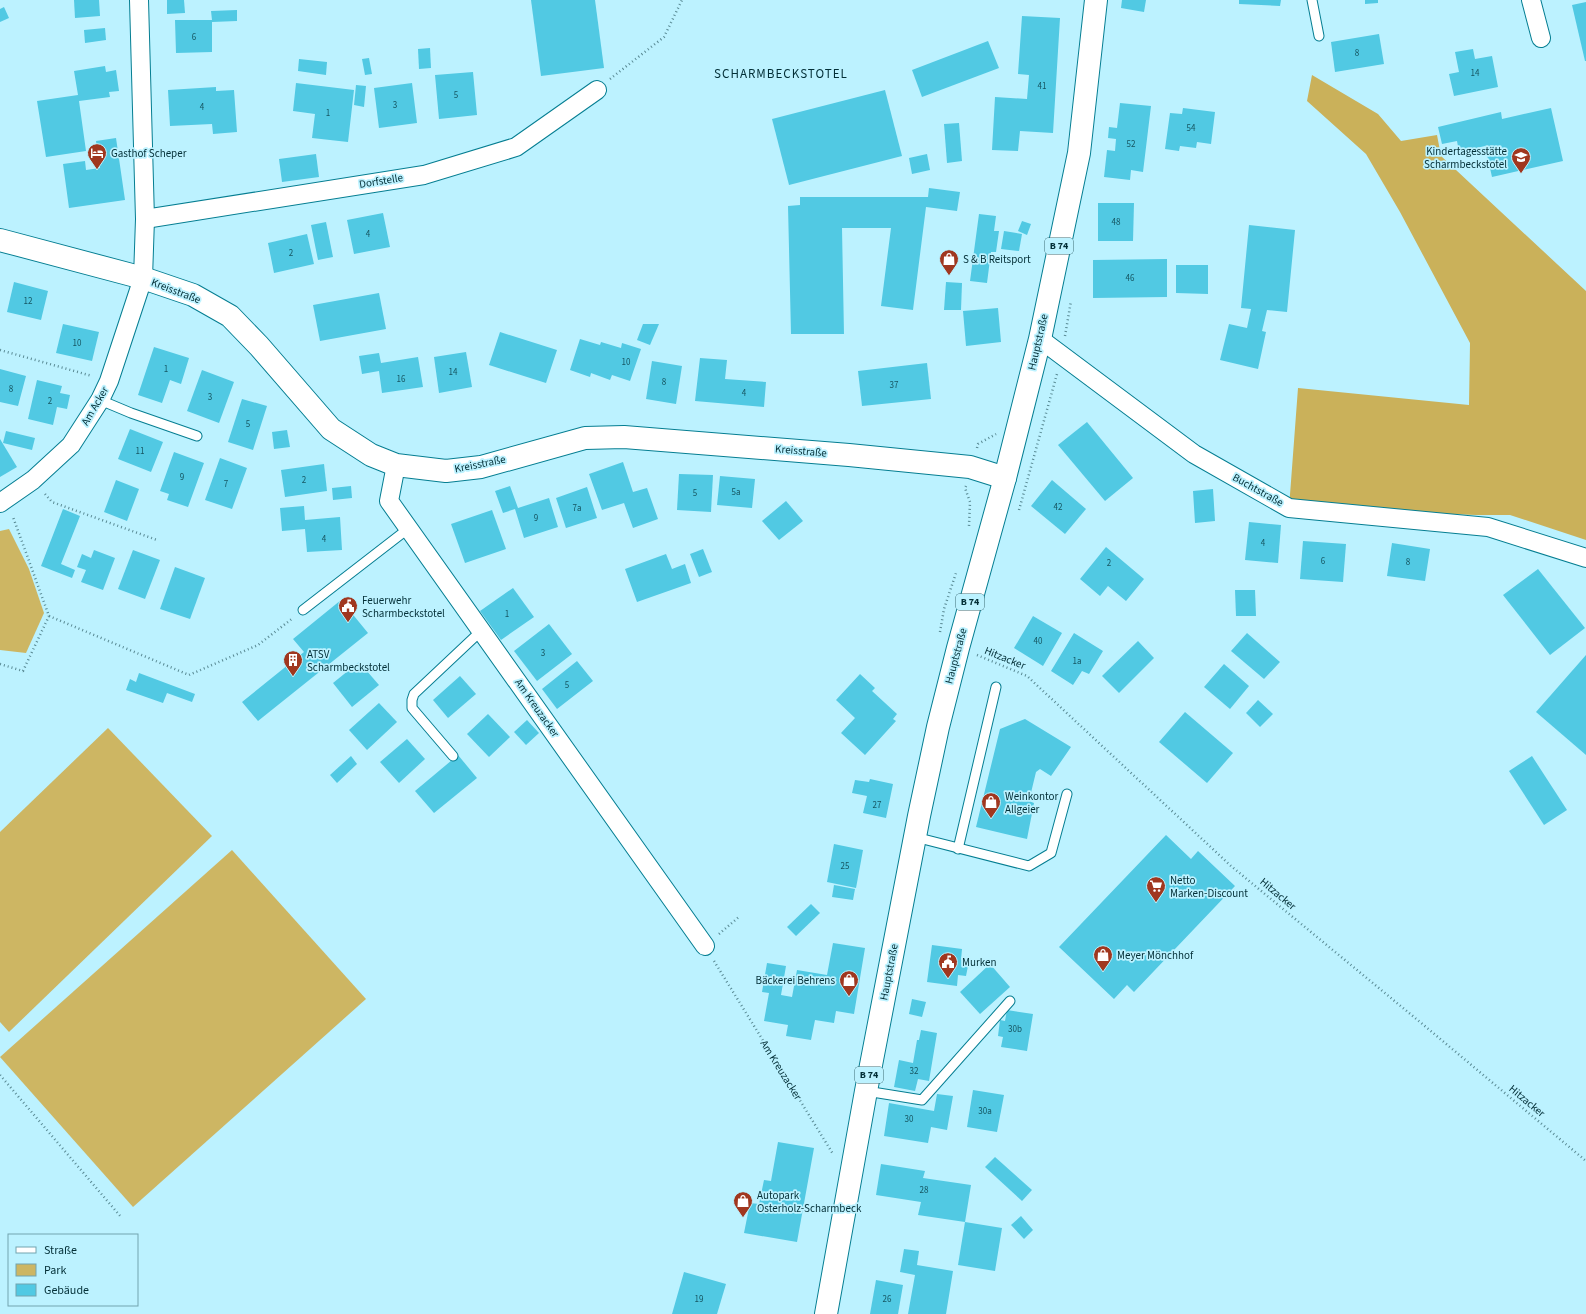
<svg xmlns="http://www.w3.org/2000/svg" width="1586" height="1314" font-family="'Source Sans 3',sans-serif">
<rect width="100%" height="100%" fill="#bcf2ff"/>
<!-- green -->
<g fill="#cdb663">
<polygon points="9,529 29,569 44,613 26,653 0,650 0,531"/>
<polygon points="108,728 212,836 9,1032 0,1022 0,832"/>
<polygon points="232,850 366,999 133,1207 0,1057"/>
</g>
<!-- forest -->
<polygon fill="#cab15a" points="1312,75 1378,114 1401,141 1437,135 1441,156 1586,291 1586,540 1510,515 1476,515 1289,508 1298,388 1469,405 1470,343 1400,212 1366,154 1307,101"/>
<!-- building -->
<g fill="#51c9e3">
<polygon points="74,0 99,0 100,16 75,18"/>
<polygon points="167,0 184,0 185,13 167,14"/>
<polygon points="531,0 595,0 604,68 541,76"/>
<polygon points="1122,0 1146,0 1144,12 1121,8"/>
<polygon points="1239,0 1281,0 1280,6 1239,4"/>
<polygon points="1365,0 1378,0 1378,3 1365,4"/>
<polygon points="1586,2 1586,61 1585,61 1572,5"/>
<polygon points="4,7 9,18 0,22 0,9"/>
<polygon points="237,10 237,21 212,22 212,52 176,53 175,20 212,20 211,11"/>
<polygon points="1022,16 1060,18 1053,133 1020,131 1018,151 992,150 995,97 1027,99 1029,75 1018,74"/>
<polygon points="105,28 106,40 85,43 84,30"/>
<polygon points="1379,34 1384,64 1335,72 1331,42"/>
<polygon points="988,41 999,68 922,97 912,70"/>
<polygon points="430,48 431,68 419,69 418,49"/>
<polygon points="1473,49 1475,59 1492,56 1498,87 1454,96 1449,74 1459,72 1455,52"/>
<polygon points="369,58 372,74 365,75 362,59"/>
<polygon points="299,59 327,62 326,75 298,71"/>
<polygon points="105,66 106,72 116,70 119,91 109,92 110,97 79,101 86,151 46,157 37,101 78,95 74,71"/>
<polygon points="473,72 477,115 439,119 435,75"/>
<polygon points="296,83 354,90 348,142 312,138 315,114 293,111"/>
<polygon points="412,83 417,123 379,128 374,88"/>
<polygon points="356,85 366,86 364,107 354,105"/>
<polygon points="216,87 216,91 234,90 237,132 213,134 212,124 170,126 168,90"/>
<polygon points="885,90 902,156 789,185 772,119"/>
<polygon points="1120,103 1151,106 1143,172 1131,170 1130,180 1104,177 1107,150 1115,151 1116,139 1108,138 1109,127 1117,128"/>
<polygon points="1183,108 1215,112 1211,144 1197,142 1196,148 1180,146 1179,151 1165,149 1170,113 1182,114"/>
<polygon points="1551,108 1563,161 1492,177 1485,146 1459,152 1457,141 1442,144 1438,127 1501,112 1502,119"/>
<polygon points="959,123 962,161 947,163 944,124"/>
<polygon points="116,138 125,200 69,208 63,164 85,161 86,170 100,168 96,141"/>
<polygon points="316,154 319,177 282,182 279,159"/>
<polygon points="927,154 930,170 912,174 909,158"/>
<polygon points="929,188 960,192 957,211 926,207 913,310 881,306 891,228 842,228 844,334 791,334 788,206 800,205 800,197 928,197"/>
<polygon points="1098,203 1134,203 1133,241 1098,241"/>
<polygon points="383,213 390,247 354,254 347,220"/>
<polygon points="979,214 996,216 994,231 999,231 996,252 991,252 987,283 970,281"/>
<polygon points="1022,221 1031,224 1027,235 1018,231"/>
<polygon points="326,222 333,257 318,260 311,225"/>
<polygon points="1249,225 1295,230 1287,312 1267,310 1262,331 1266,332 1258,369 1220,360 1229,324 1247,328 1251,309 1241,308"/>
<polygon points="1004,231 1022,234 1019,251 1001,249"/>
<polygon points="307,234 314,264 274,273 268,243"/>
<polygon points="1167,259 1167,297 1093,298 1093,260"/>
<polygon points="1176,265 1208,265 1208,294 1176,293"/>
<polygon points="14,282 48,291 41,320 7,312"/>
<polygon points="946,282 962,283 961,310 944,310"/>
<polygon points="379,293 386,329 320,341 313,305"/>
<polygon points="998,308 1001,342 966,346 963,311"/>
<polygon points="63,324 99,332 92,361 56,353"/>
<polygon points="643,324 659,324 650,345 637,340"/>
<polygon points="500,332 557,350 546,383 489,365"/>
<polygon points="580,339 600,345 601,342 621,348 622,343 641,349 630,381 612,375 610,380 591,373 590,377 570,370"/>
<polygon points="154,347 189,358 181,384 170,380 162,403 138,395"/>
<polygon points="466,352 472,387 439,393 434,357"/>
<polygon points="379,353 381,363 418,357 423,387 382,393 379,371 362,374 359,356"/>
<polygon points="700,358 727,360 725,379 766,382 764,407 695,401"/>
<polygon points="652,361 682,366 676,404 646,399"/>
<polygon points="927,363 931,399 862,406 858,371"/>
<polygon points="0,369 26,376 18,406 0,402"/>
<polygon points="202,370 234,382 219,423 187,411"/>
<polygon points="37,380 62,386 60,393 70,395 67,409 57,407 53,425 28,419"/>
<polygon points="242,399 267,406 253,450 228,442"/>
<polygon points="1087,422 1133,478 1105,501 1058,445"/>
<polygon points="130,429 163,442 151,472 118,459"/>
<polygon points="287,430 290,447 274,449 272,432"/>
<polygon points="6,431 35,438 32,450 3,443"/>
<polygon points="0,439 17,467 0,477"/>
<polygon points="174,452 204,463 188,507 167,500 169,494 160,491"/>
<polygon points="220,458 247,468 232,509 205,500"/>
<polygon points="623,462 633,492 647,488 658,519 633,528 624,503 602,510 589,474"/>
<polygon points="324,464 327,491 285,497 281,470"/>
<polygon points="679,474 713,475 711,512 677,510"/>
<polygon points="720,476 755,479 752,508 717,505"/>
<polygon points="116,480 139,489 127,521 104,512"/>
<polygon points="1052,480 1086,509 1065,534 1031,506"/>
<polygon points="351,486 352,498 333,500 332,488"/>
<polygon points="510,486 518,508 549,498 558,527 524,538 515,509 503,513 495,491"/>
<polygon points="587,487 597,518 566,528 556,498"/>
<polygon points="1213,489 1215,521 1195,523 1193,491"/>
<polygon points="786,501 803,521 779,540 762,521"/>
<polygon points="304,506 305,520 340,517 342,550 307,552 305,529 282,531 280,508"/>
<polygon points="63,509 80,516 61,564 75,570 72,578 41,566"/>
<polygon points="492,510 506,549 465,563 451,524"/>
<polygon points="1249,522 1281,525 1278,563 1245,560"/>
<polygon points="1303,541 1346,544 1343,582 1300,579"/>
<polygon points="1392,543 1430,549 1425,581 1387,576"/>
<polygon points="1106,547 1144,579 1126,601 1108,586 1100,596 1080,579"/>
<polygon points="703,549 712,572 699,577 690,554"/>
<polygon points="94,550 115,558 103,590 81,582 86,570 77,567 82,554 91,558"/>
<polygon points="133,550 160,560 145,599 118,589"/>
<polygon points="666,554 672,569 685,564 691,583 637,602 625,569"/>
<polygon points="175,567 205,578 190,619 160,609"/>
<polygon points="1538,569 1585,628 1550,655 1503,595"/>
<polygon points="513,588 534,617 501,640 480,611"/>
<polygon points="1235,590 1255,590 1256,616 1236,616"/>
<polygon points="341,600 368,633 258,721 242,702 304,652 293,639"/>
<polygon points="1033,616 1062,633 1043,666 1014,648"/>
<polygon points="549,624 572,654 537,681 514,651"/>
<polygon points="1074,633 1103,651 1089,674 1082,671 1073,685 1051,671"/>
<polygon points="1247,633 1280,662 1264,679 1231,651"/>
<polygon points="1138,641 1154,658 1119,693 1102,676"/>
<polygon points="1586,655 1586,755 1536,712"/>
<polygon points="577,661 593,681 557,709 542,689"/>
<polygon points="359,662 379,685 352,707 333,683"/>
<polygon points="1224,664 1249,686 1230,709 1204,687"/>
<polygon points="139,673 195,694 192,702 167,693 163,703 126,690 130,679 136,682"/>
<polygon points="860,674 875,688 872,691 897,714 893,719 896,721 865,755 841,733 855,718 836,700"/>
<polygon points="460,676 476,694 448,718 433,700"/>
<polygon points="1258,700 1273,714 1260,727 1246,713"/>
<polygon points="379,703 397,722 367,750 349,730"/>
<polygon points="1185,712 1233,753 1207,783 1159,742"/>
<polygon points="488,714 510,737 489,757 467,734"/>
<polygon points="1025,719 1071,747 1051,776 1040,769 1036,772 1029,801 1034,803 1027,839 976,827 1000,729"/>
<polygon points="527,720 539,733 526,745 514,732"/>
<polygon points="407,739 425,759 399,783 380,762"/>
<polygon points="458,755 477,778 434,813 415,791"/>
<polygon points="351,756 357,764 337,783 330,775"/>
<polygon points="1532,756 1567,810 1544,825 1509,771"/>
<polygon points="870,779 893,784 886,818 863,813 867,796 852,793 855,780 869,782"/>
<polygon points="1166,835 1191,859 1198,851 1235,886 1134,992 1127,985 1114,999 1059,947"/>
<polygon points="834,844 863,850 856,888 827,882"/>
<polygon points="834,885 855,889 853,900 832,897"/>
<polygon points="811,904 820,913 796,936 787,927"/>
<polygon points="833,943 865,948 854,1014 836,1011 834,1023 815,1020 811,1040 786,1036 788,1025 764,1021 769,993 762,992 767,963 786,966 781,995 792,997 797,970 827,975"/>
<polygon points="932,945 962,949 961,960 969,961 966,976 958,975 957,986 927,982"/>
<polygon points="990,964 1010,987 980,1014 960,992"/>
<polygon points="912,999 926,1002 922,1017 909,1014"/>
<polygon points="1007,1010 1033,1014 1027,1051 1001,1047 1003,1037 998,1036 1000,1020 1005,1021"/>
<polygon points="921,1030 937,1033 929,1081 918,1079 915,1091 894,1087 899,1060 913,1063 917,1040 919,1040"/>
<polygon points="973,1090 1004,1095 997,1132 967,1127"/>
<polygon points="937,1094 953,1096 947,1130 931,1127 928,1143 884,1136 889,1103 934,1111"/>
<polygon points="778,1142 814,1148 797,1242 744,1233 750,1203 759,1204 764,1180 771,1181"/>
<polygon points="995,1157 1032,1190 1022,1201 985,1167"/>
<polygon points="881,1164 925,1171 923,1178 971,1185 965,1222 918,1215 921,1202 876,1195"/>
<polygon points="1021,1216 1033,1230 1024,1239 1011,1225"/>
<polygon points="965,1222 1002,1228 995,1271 958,1265"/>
<polygon points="904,1249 919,1251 917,1265 953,1271 946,1314 908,1314 915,1275 900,1272"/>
<polygon points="684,1272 726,1284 717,1314 672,1314"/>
<polygon points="876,1280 903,1285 898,1314 870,1314"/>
</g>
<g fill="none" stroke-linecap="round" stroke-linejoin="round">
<!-- service casing -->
<g stroke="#057e92" stroke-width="11">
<g id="service">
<polyline points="1312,0 1319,36"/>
<polyline points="100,400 131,413 197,436"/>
<polyline points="303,610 409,528"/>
<polyline points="453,756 412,708 412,700 414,694 482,630"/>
<polyline points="915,837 1029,866 1051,853 1067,794"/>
<polyline points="958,849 996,687"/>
<polyline points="866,1091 922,1100 1010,1001"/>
</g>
</g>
<!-- minor casing -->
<g stroke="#057e92" stroke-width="20">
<g id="minor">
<polyline points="1531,0 1541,38"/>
<polyline points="145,219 424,175 516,147 597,90"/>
<polyline points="1040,339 1194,454 1289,508 1488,527 1586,558"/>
<polyline points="396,465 389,501 705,946"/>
<polyline points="0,503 33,480 71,445 100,400 109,381 143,278 145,219 139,0"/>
</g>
</g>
<!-- tertiary casing -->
<g stroke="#057e92" stroke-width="24">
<polyline id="tertiary" points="0,240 143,278 193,295 230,316 259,346 331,429 371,455 396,465 446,471 481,467 585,438 624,437 849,455 970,467 1005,478"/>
</g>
<!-- primary casing -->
<g stroke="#057e92" stroke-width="24">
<polyline id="primary" points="826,1314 866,1091 919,816 938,727 958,648 1005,478 1040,339 1079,153 1096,0"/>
</g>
<!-- path -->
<g stroke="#598a94" stroke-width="2.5" stroke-dasharray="1 3" stroke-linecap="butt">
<polyline points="610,79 664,37 682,0"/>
<polyline points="1065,336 1071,301"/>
<polyline points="0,350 92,376"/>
<polyline points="977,448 978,444 996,434"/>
<polyline points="966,486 965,488 970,502 969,526"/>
<polyline points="45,494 52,502 157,540"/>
<polyline points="1019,510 1057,374"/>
<polyline points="49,616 189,675 258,645 293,618"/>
<polyline points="940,632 944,609 956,573"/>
<polyline points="977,655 1027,676 1231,866 1420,1022 1586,1161"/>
<polyline points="0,664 23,671 49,616 13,517"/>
<polyline points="719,934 740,916"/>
<polyline points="714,961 833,1154"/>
<polyline points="0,1075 121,1217"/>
</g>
<!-- service -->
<use href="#service" stroke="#fff" stroke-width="9"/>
<!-- minor -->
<use href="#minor" stroke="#fff" stroke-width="18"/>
<!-- tertiary -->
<use href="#tertiary" stroke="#fff" stroke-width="22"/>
<!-- primary -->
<use href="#primary" stroke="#fff" stroke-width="22"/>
</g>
<!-- icons -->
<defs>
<g id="hotel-pin" transform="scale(1)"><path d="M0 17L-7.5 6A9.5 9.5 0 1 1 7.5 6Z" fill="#a0371f" stroke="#bcf2ff"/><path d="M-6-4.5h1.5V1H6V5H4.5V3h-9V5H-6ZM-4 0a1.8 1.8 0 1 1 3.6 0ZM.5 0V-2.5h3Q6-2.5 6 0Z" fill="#fff"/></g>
<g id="school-pin" transform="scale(1)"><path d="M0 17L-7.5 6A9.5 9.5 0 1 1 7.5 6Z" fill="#a0371f" stroke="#bcf2ff"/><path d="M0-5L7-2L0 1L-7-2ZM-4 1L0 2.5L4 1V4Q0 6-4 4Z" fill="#fff"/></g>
<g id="shop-pin" transform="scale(1)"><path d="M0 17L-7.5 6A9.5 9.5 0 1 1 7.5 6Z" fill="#a0371f" stroke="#bcf2ff"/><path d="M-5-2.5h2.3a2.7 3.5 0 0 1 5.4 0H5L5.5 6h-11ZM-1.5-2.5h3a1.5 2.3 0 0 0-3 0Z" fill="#fff"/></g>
<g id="civic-pin" transform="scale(1)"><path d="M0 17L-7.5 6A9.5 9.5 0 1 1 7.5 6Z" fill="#a0371f" stroke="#bcf2ff"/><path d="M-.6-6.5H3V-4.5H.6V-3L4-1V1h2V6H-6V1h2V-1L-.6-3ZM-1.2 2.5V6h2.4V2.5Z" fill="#fff"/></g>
<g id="building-pin" transform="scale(1)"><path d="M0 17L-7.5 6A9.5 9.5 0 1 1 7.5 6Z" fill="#a0371f" stroke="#bcf2ff"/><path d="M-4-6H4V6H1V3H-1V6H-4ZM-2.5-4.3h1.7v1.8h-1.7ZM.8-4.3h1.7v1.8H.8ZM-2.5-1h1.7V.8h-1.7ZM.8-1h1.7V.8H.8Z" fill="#fff"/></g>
<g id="supermarket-pin" transform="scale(1)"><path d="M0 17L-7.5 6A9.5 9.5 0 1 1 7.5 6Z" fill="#a0371f" stroke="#bcf2ff"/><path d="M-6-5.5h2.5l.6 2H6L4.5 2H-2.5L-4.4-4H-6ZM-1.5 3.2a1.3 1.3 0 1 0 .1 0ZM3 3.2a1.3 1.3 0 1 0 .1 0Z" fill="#fff"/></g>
</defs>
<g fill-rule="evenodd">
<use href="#hotel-pin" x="97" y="153"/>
<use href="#school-pin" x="1521" y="157"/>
<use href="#shop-pin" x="949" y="259"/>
<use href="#civic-pin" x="348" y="606"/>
<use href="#building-pin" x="293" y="660"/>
<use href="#shop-pin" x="991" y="802"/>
<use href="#supermarket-pin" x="1156" y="886"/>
<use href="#shop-pin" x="1103" y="955"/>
<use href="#civic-pin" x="948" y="962"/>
<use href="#shop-pin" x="849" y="980"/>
<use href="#shop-pin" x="743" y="1201"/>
</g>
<g text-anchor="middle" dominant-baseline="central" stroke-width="3.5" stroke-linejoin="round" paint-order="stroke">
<!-- number labels -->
<g font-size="9" fill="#165662">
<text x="194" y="37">6</text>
<text x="1357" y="53">8</text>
<text x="1475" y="73">14</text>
<text x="1042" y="86">41</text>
<text x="456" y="95">5</text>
<text x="395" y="105">3</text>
<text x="202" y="107">4</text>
<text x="328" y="113">1</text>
<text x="1191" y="128">54</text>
<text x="1131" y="144">52</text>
<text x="1116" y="222">48</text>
<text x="368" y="234">4</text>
<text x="291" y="253">2</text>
<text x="1130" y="278">46</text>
<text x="28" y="301">12</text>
<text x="77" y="343">10</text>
<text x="626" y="362">10</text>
<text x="166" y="369">1</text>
<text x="453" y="372">14</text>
<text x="401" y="379">16</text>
<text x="664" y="382">8</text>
<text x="894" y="385">37</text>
<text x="11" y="389">8</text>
<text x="744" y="393">4</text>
<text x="210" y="397">3</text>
<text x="50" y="401">2</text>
<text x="248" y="424">5</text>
<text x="140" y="451">11</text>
<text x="182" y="477">9</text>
<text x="304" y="480">2</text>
<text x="226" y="484">7</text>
<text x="736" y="492">5a</text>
<text x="695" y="493">5</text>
<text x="1058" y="507">42</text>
<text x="577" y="508">7a</text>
<text x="536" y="518">9</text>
<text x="324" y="539">4</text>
<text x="1263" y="543">4</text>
<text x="1323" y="561">6</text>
<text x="1408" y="562">8</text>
<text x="1109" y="563">2</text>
<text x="507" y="614">1</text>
<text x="1038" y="641">40</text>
<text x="543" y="653">3</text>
<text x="1077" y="661">1a</text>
<text x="567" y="685">5</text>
<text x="877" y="805">27</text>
<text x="845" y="866">25</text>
<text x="1015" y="1029">30b</text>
<text x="914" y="1071">32</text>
<text x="985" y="1111">30a</text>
<text x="909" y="1119">30</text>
<text x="924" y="1190">28</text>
<text x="699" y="1299">19</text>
<text x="887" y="1299">26</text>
</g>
<!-- shield labels -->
<g fill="#bcf2ff" stroke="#3a6a73" stroke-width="1">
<rect x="1045" y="238" width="28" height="16" rx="3"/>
<rect x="956" y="594" width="28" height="16" rx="3"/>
<rect x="855" y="1067" width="28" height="16" rx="3"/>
</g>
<g font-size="10" font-weight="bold" fill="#032f37">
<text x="1059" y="246">B 74</text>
<text x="970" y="602">B 74</text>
<text x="869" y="1075">B 74</text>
</g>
<!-- poi labels -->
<g font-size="11" fill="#032f37" stroke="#bcf2ff" text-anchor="start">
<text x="1507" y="151" text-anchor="end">Kindertagesstätte<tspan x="1507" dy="13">Scharmbeckstotel</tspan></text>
<text x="111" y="153">Gasthof Scheper</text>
<text x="963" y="259">S &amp; B Reitsport</text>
<text x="362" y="600">Feuerwehr<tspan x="362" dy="13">Scharmbeckstotel</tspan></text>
<text x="307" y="654">ATSV<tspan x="307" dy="13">Scharmbeckstotel</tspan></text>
<text x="1005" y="796">Weinkontor<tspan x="1005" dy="13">Allgeier</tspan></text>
<text x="1170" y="880">Netto<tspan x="1170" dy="13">Marken-Discount</tspan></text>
<text x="1117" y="955">Meyer Mönchhof</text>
<text x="962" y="962">Murken</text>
<text x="835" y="980" text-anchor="end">Bäckerei Behrens</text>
<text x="757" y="1195">Autopark<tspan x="757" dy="13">Osterholz-Scharmbeck</tspan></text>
</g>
<!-- street labels -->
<g font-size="11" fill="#032f37" stroke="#bcf2ff">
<text transform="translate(381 181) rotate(-9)">Dorfstelle</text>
<text transform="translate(176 291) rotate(21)">Kreisstraße</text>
<text transform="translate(1038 342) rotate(-77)">Hauptstraße</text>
<text transform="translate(95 406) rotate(-60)">Am Acker</text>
<text transform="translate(801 451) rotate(5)">Kreisstraße</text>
<text transform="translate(480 464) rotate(-11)">Kreisstraße</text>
<text transform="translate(1258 490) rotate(29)">Buchtstraße</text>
<text transform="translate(956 656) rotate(-75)">Hauptstraße</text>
<text transform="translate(1005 658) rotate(22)">Hitzacker</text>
<text transform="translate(537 708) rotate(55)">Am Kreuzacker</text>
<text transform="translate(1278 894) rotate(40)">Hitzacker</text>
<text transform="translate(889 972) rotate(-79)">Hauptstraße</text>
<text transform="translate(781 1070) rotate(58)">Am Kreuzacker</text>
<text transform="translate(1527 1101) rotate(40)">Hitzacker</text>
</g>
<!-- quarter labels -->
<g font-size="13" letter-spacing="1" fill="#032f37" stroke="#bcf2ff">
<text x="781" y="74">SCHARMBECKSTOTEL</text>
</g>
</g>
<!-- legend -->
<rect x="8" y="1234" width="130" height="72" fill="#bcf2ff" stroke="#72a4af"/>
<rect x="16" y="1247" width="20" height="6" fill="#ffffff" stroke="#72a4af"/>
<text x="44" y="1254" font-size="12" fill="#032f37">Straße</text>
<rect x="16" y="1264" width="20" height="12" fill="#cdb663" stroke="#72a4af"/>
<text x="44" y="1274" font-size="12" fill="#032f37">Park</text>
<rect x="16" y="1284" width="20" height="12" fill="#51c9e3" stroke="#72a4af"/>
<text x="44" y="1294" font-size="12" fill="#032f37">Gebäude</text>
</svg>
